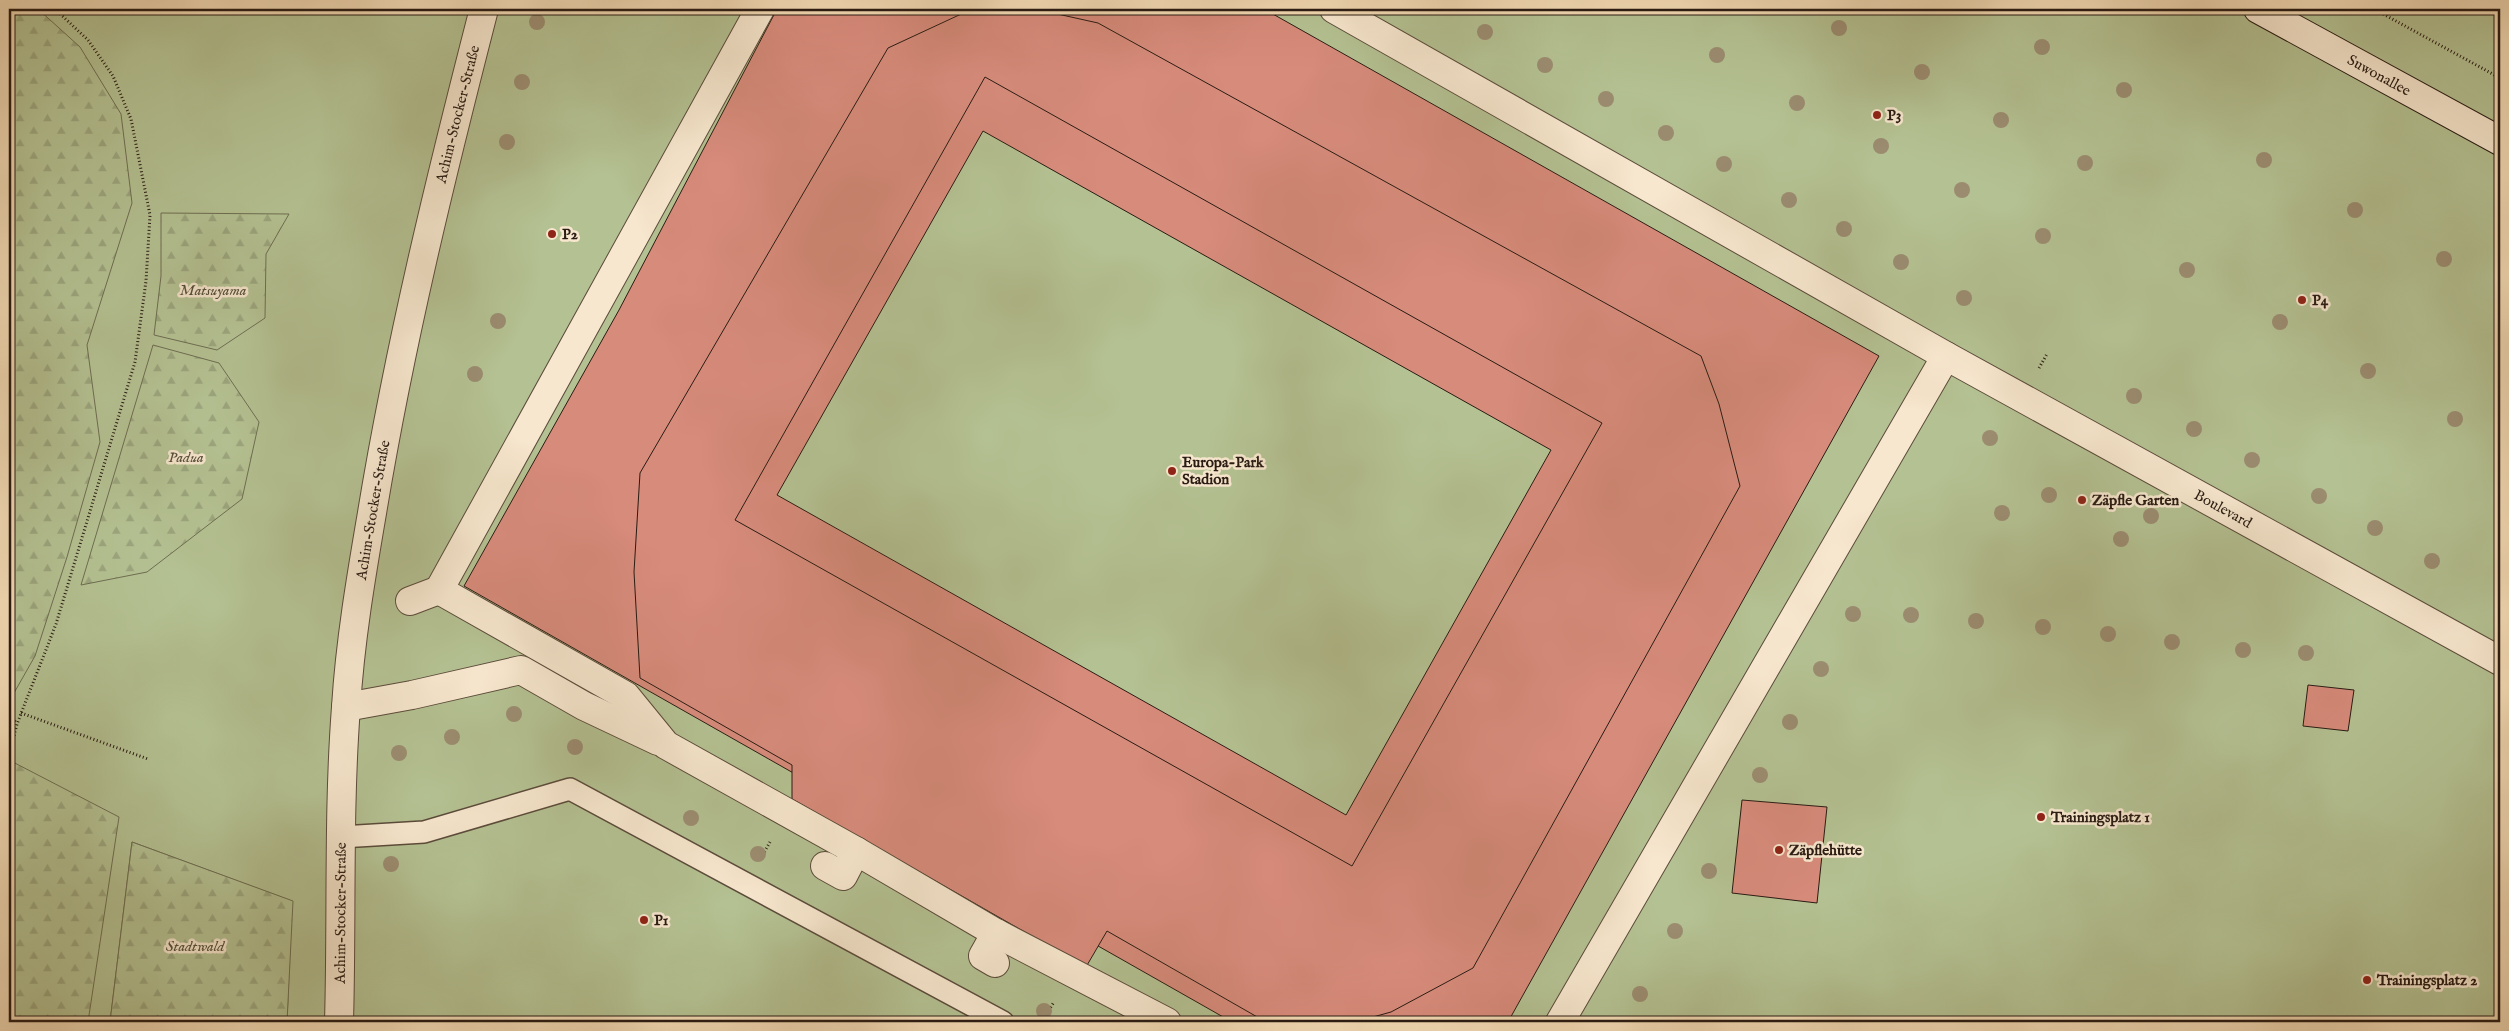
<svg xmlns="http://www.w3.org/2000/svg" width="2509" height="1031" font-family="'IM FELL English',serif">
<defs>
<pattern id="forest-firs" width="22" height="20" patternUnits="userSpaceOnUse" patternTransform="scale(1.25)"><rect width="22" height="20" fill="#b4c192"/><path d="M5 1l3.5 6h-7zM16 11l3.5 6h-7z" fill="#9ba57d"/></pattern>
</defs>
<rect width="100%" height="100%" fill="#f2dab4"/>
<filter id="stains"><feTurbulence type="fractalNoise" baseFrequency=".004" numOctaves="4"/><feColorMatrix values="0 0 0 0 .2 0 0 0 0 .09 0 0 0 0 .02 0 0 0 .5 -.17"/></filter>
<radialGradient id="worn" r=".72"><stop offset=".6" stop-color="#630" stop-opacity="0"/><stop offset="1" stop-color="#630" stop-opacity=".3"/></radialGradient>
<!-- green -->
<polygon fill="#b4c192" stroke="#6e6e52" points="9,9 2500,9 2500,1022 287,1022 292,901 132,842 110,1022 9,1022"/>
<!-- forest -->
<g fill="url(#forest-firs)" stroke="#6e6e52">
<polygon points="9,9 38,9 80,47 121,114 132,203 87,345 100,442 67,557 35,656 14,693 9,695"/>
<polygon points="161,213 289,214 266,254 265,318 217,350 154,335 161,276"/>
<polygon points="153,345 219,363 259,422 242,499 147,572 81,585"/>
<polygon points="9,760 119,817 88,1022 9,1022"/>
<polygon points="132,842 293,901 287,1022 110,1022"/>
</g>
<!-- building -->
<g fill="#d78b7b" stroke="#291b13" fill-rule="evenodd">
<path d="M 777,9 L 1264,9 L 1879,356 L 1508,1022 L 1232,1022 L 464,586 L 619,310 ZM 983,131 L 1551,450 L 1346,815 L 777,495 Z"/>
<path d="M 972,9 L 1035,9 L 1098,23 L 1701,356 L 1719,404 L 1740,486 L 1473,968 L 1391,1012 L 1355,1022 L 1266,1022 L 1107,931 L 1086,967 L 792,799 L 792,765 L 640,678 L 634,572 L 640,473 L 888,48 ZM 985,77 L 1602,423 L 1352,866 L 735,520 Z"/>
<polygon points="2308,685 2354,690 2348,731 2303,726"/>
<polygon points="1742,800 1827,807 1817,903 1732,893"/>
</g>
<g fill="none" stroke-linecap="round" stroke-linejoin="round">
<!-- lane casing -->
<g stroke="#5b4b3b" stroke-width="24">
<polyline id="lane" points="341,837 424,832 570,789 1003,1022"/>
</g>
<!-- street casing -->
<g stroke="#5b4b3b" stroke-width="30">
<g id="street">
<polyline points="760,9 439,590 626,696 666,745 856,851 996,933 1167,1022"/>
<path id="s1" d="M 1334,9 L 1946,356 L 2500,661"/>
<polyline points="410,601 439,590"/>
<polyline points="346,707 412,695 521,670 584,706 658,741"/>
<polyline points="825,866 843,876 856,851"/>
<polyline points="995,963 983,956 996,933"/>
<path id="s2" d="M 339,1022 C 342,917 338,812 346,707 C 350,642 361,577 372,513 C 400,343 441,176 484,9"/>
<polyline points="1560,1022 1946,356"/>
</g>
</g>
<!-- secondary casing -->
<g stroke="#291b13" stroke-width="30">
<g id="secondary">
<path id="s3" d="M 2258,9 L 2500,141"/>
</g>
</g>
<!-- path -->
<g stroke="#291b13" stroke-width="3" stroke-dasharray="1 2.5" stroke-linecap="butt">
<polyline points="2374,9 2500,78"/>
<polyline points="2039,368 2047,354"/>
<polyline points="9,712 16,723"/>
<polyline points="21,713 148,759"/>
<polyline points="9,756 17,724 56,624 135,362 146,281 150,215 131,119 113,76 88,40 55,9"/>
<polyline points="761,858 770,842"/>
<polyline points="1041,1022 1054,1002"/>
</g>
<!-- lane -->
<use href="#lane" stroke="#f7e7ce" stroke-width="21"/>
<!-- street -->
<use href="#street" stroke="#f7e7ce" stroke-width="28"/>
<!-- secondary -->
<use href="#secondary" stroke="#f7e7ce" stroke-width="28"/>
</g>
<!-- trees -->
<g fill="#9b8c70">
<circle cx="537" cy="22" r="8"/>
<circle cx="1839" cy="28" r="8"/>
<circle cx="1485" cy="32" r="8"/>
<circle cx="2042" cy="47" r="8"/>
<circle cx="1717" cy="55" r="8"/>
<circle cx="1545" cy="65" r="8"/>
<circle cx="1922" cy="72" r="8"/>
<circle cx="522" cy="82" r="8"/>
<circle cx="2124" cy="90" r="8"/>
<circle cx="1606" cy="99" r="8"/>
<circle cx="1797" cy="103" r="8"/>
<circle cx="2001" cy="120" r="8"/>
<circle cx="1666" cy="133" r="8"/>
<circle cx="507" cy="142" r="8"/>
<circle cx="1881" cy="146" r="8"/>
<circle cx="2264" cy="160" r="8"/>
<circle cx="2085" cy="163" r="8"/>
<circle cx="1724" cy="164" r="8"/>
<circle cx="1962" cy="190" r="8"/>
<circle cx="1789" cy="200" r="8"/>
<circle cx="2355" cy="210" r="8"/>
<circle cx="1844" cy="229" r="8"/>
<circle cx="2043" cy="236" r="8"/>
<circle cx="2444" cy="259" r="8"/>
<circle cx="1901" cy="262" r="8"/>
<circle cx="2187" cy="270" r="8"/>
<circle cx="1964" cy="298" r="8"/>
<circle cx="498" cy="321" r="8"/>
<circle cx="2280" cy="322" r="8"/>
<circle cx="2368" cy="371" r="8"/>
<circle cx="475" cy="374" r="8"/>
<circle cx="2134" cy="396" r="8"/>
<circle cx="2455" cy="419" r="8"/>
<circle cx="2194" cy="429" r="8"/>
<circle cx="1990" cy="438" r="8"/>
<circle cx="2252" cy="460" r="8"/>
<circle cx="2049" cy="495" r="8"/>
<circle cx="2319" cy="496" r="8"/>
<circle cx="2002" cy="513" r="8"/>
<circle cx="2151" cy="516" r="8"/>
<circle cx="2375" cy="528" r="8"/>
<circle cx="2121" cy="539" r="8"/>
<circle cx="2432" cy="561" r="8"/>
<circle cx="1853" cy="614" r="8"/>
<circle cx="1911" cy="615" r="8"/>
<circle cx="1976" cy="621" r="8"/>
<circle cx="2043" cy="627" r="8"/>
<circle cx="2108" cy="634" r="8"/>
<circle cx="2172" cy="642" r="8"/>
<circle cx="2243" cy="650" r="8"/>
<circle cx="2306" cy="653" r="8"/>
<circle cx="1821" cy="669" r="8"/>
<circle cx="514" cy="714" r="8"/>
<circle cx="1790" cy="722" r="8"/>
<circle cx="452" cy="737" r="8"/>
<circle cx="575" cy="747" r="8"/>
<circle cx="399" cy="753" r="8"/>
<circle cx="1760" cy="775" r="8"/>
<circle cx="691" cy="818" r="8"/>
<circle cx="758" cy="854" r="8"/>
<circle cx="391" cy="864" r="8"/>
<circle cx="1709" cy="871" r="8"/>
<circle cx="1675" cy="931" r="8"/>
<circle cx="1640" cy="994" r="8"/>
<circle cx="1044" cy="1011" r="8"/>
</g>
<!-- markers -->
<g fill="#8f2418" stroke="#f7e7ce" stroke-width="2">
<circle cx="1877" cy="115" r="5"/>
<circle cx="552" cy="234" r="5"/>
<circle cx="2302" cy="300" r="5"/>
<circle cx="1172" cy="471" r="5"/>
<circle cx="2082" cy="500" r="5"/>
<circle cx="2041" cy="817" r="5"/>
<circle cx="1779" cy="850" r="5"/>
<circle cx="644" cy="920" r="5"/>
<circle cx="2367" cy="980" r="5"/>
</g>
<g text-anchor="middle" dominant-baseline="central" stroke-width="5" stroke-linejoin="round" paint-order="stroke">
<!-- street labels -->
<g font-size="15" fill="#291b13" stroke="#f7e7ce">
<text stroke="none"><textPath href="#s3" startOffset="138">Suwonallee</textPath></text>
<text stroke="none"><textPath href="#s2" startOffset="919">Achim-Stocker-Straße</textPath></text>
<text stroke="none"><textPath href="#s1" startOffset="1020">Boulevard</textPath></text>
<text stroke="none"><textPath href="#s2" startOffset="514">Achim-Stocker-Straße</textPath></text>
<text stroke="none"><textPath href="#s2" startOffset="109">Achim-Stocker-Straße</textPath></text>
</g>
<!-- poi labels -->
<g font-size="15" font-weight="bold" fill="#291b13" stroke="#f7e7ce" text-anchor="start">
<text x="1887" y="115">P3</text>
<text x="562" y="234">P2</text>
<text x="2312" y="300">P4</text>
<text x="1182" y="462">Europa-Park<tspan x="1182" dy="17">Stadion</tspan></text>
<text x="2092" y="500">Zäpfle Garten</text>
<text x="2051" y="817">Trainingsplatz 1</text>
<text x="1789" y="850">Zäpflehütte</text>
<text x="654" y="920">P1</text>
<text x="2377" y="980">Trainingsplatz 2</text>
</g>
<!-- park labels -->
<g font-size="15" font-style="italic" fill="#534d39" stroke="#f7e7ce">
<text x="213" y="290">Matsuyama</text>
<text x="186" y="457">Padua</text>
<text x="195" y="946">Stadtwald</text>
</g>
</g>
<!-- margin -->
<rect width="2509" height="1031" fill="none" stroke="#f2dab4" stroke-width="30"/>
<rect x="10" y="10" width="2489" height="1011" fill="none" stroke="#291b13" stroke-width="2.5"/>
<rect x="15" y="15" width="2479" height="1001" fill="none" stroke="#291b13"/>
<rect width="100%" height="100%" filter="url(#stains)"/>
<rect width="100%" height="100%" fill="url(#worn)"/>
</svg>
